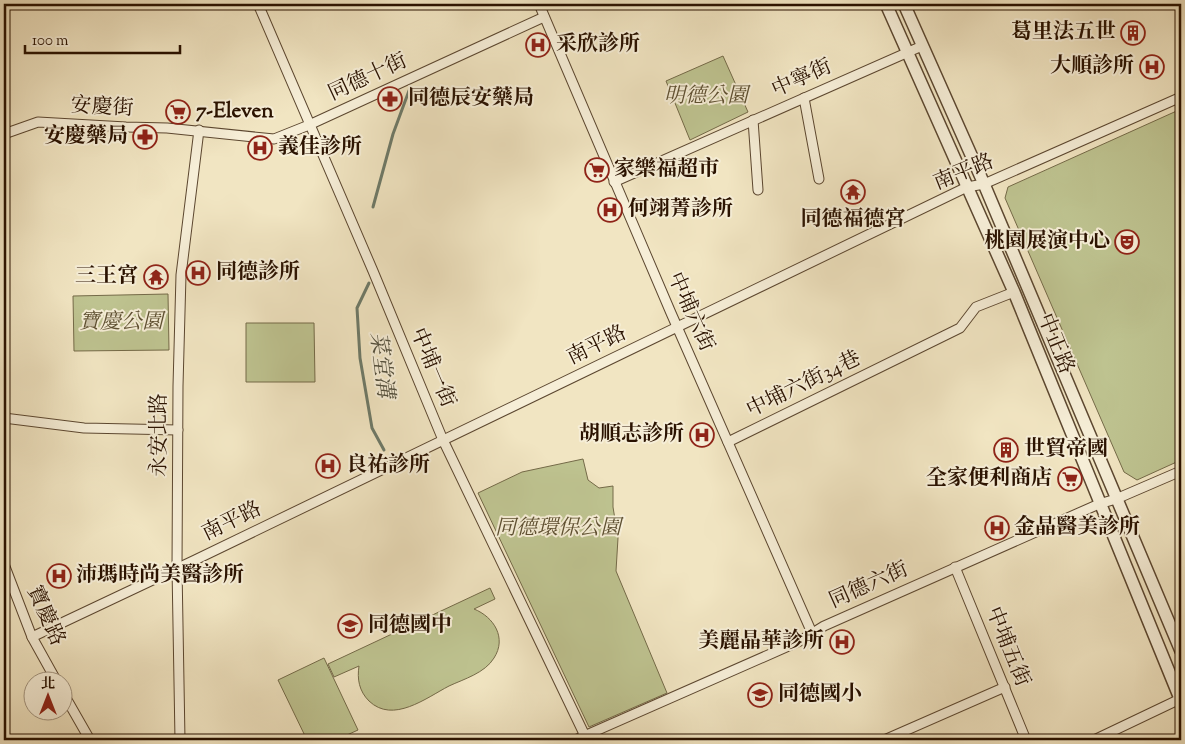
<svg xmlns="http://www.w3.org/2000/svg" width="1185" height="744" font-family="'Sorts Mill Goudy','Noto Serif TC',serif">
<rect width="100%" height="100%" fill="#f1e5c2"/>
<filter id="stains"><feTurbulence type="fractalNoise" baseFrequency=".004" numOctaves="4"/><feColorMatrix values="0 0 0 0 .2 0 0 0 0 .09 0 0 0 0 .02 0 0 0 .5 -.17"/></filter>
<radialGradient id="worn" r=".72"><stop offset=".6" stop-color="#630" stop-opacity="0"/><stop offset="1" stop-color="#630" stop-opacity=".3"/></radialGradient>
<!-- green -->
<g fill="#bec390" stroke="#746a48">
<polygon points="723,56 748,112 690,140 666,81"/>
<polygon points="1181,109 1181,460 1137,480 1124,472 1005,198 1008,187"/>
<polygon points="168,294 169,350 74,351 73,296"/>
<polygon points="246,323 314,323 315,382 246,382"/>
<polygon points="583,459 588,480 599,488 613,486 613,507 618,538 616,571 667,693 589,727 478,493 522,472"/>
<path d="M 490,588 L 495,599 L 474,609 C 494,617 507,638 494,658 C 485,673 464,679 449,686 C 426,698 393,724 369,701 C 359,691 357,679 359,666 L 334,677 L 328,664 Z"/>
<polygon points="324,658 358,730 336,740 307,740 278,680"/>
</g>
<g fill="none" stroke-linecap="round" stroke-linejoin="round">
<!-- stream -->
<g stroke="#6e7a68" stroke-width="3">
<polyline points="373,207 393,134 410,88"/>
<polyline points="369,283 357,308 360,358 372,428 384,450"/>
</g>
<!-- minor casing -->
<g stroke="#5c4730" stroke-width="11">
<g id="minor">
<polyline points="258,4 373,271 443,440 587,740"/>
<polyline points="539,4 671,313 812,633"/>
<polyline points="804,98 819,179"/>
<polyline points="753,120 758,190"/>
<polyline points="4,134 38,122 126,127 167,128 274,139 309,125 544,17"/>
<polyline points="614,182 922,46"/>
<polyline points="4,418 84,428 178,430"/>
<polyline points="728,442 960,328 976,307 1014,292"/>
<polyline points="4,564 32,637 57,682"/>
<polyline points="955,567 1026,740"/>
<polyline points="32,637 195,560 967,187 984,184 1181,97"/>
<polyline points="62,691 90,740"/>
<polyline points="180,740 177,568 178,386 181,275 199,130"/>
<polyline points="575,740 800,641 824,626 1099,504 1116,499 1181,471"/>
<polyline points="884,740 1005,687"/>
<polyline points="1094,740 1180,699"/>
</g>
</g>
<!-- tertiary casing -->
<g stroke="#5c4730" stroke-width="14">
<g id="tertiary">
<polyline points="886,4 1014,292 1181,701"/>
<polyline points="904,4 984,184 1181,651"/>
</g>
</g>
<!-- minor -->
<use href="#minor" stroke="#f6eed7" stroke-width="9"/>
<!-- tertiary -->
<use href="#tertiary" stroke="#f6eed7" stroke-width="11"/>
</g>
<!-- icons -->
<defs>
<g id="building-ring" transform="scale(1.25)"><circle r="9.5" fill="#f6eed7" stroke="#8f2418" stroke-width="1.5"/><path d="M-4-6H4V6H1V3H-1V6H-4ZM-2.5-4.3h1.7v1.8h-1.7ZM.8-4.3h1.7v1.8H.8ZM-2.5-1h1.7V.8h-1.7ZM.8-1h1.7V.8H.8Z" fill="#8f2418"/></g>
<g id="hospital-ring" transform="scale(1.25)"><circle r="9.5" fill="#f6eed7" stroke="#8f2418" stroke-width="1.5"/><path d="M-5-5h3v3.5h4V-5h3V5h-3V1.5h-4V5h-3Z" fill="#8f2418"/></g>
<g id="pharmacy-ring" transform="scale(1.25)"><circle r="9.5" fill="#f6eed7" stroke="#8f2418" stroke-width="1.5"/><path d="M-2-6h4v4h4v4h-4v4h-4v-4h-4v-4h4Z" fill="#8f2418"/></g>
<g id="supermarket-ring" transform="scale(1.25)"><circle r="9.5" fill="#f6eed7" stroke="#8f2418" stroke-width="1.5"/><path d="M-6-5.5h2.5l.6 2H6L4.5 2H-2.5L-4.4-4H-6ZM-1.5 3.2a1.3 1.3 0 1 0 .1 0ZM3 3.2a1.3 1.3 0 1 0 .1 0Z" fill="#8f2418"/></g>
<g id="temple-ring" transform="scale(1.25)"><circle r="9.5" fill="#f6eed7" stroke="#8f2418" stroke-width="1.5"/><path d="M0-6L5-2H3V0L6.5 2.5H4V6H1.5V3h-3V6H-4V2.5H-6.5L-3 0V-2H-5Z" fill="#8f2418"/></g>
<g id="theatre-ring" transform="scale(1.25)"><circle r="9.5" fill="#f6eed7" stroke="#8f2418" stroke-width="1.5"/><path d="M-5-5.5Q0-4 5-5.5V0Q5 5 0 6Q-5 5-5 0ZM-3.3-2.5H-1v1.5H-3.3ZM1-2.5H3.3v1.5H1ZM-2.8 1Q0 5.5 2.8 1Z" fill="#8f2418"/></g>
<g id="school-ring" transform="scale(1.25)"><circle r="9.5" fill="#f6eed7" stroke="#8f2418" stroke-width="1.5"/><path d="M0-5L7-2L0 1L-7-2ZM-4 1L0 2.5L4 1V4Q0 6-4 4Z" fill="#8f2418"/></g>
</defs>
<g fill-rule="evenodd">
<use href="#building-ring" x="1133" y="33"/>
<use href="#hospital-ring" x="538" y="45"/>
<use href="#hospital-ring" x="1152" y="67"/>
<use href="#pharmacy-ring" x="390" y="99"/>
<use href="#supermarket-ring" x="178" y="112"/>
<use href="#pharmacy-ring" x="145" y="137"/>
<use href="#hospital-ring" x="260" y="148"/>
<use href="#supermarket-ring" x="597" y="170"/>
<use href="#temple-ring" x="853" y="192"/>
<use href="#hospital-ring" x="610" y="210"/>
<use href="#theatre-ring" x="1127" y="242"/>
<use href="#hospital-ring" x="198" y="273"/>
<use href="#temple-ring" x="156" y="277"/>
<use href="#hospital-ring" x="702" y="435"/>
<use href="#building-ring" x="1006" y="450"/>
<use href="#hospital-ring" x="328" y="466"/>
<use href="#supermarket-ring" x="1070" y="479"/>
<use href="#hospital-ring" x="997" y="528"/>
<use href="#hospital-ring" x="59" y="576"/>
<use href="#school-ring" x="350" y="626"/>
<use href="#hospital-ring" x="842" y="642"/>
<use href="#school-ring" x="760" y="695"/>
</g>
<g text-anchor="middle" dominant-baseline="central" stroke-width="4" stroke-linejoin="round" paint-order="stroke">
<!-- poi labels -->
<g font-size="21" font-weight="bold" fill="#2a1200" stroke="#f6eed7" text-anchor="start">
<text x="1116" y="33" text-anchor="end">葛里法五世</text>
<text x="556" y="45">采欣診所</text>
<text x="1134" y="67" text-anchor="end">大順診所</text>
<text x="408" y="99">同德辰安藥局</text>
<text x="196" y="112">7-Eleven</text>
<text x="128" y="137" text-anchor="end">安慶藥局</text>
<text x="278" y="148">義佳診所</text>
<text x="614" y="170">家樂福超市</text>
<text x="628" y="210">何翊菁診所</text>
<text x="853" y="220" text-anchor="middle">同德福德宮</text>
<text x="1110" y="242" text-anchor="end">桃園展演中心</text>
<text x="216" y="273">同德診所</text>
<text x="138" y="277" text-anchor="end">三王宮</text>
<text x="684" y="435" text-anchor="end">胡順志診所</text>
<text x="1024" y="450">世貿帝國</text>
<text x="346" y="466">良祐診所</text>
<text x="1052" y="479" text-anchor="end">全家便利商店</text>
<text x="1014" y="528">金晶醫美診所</text>
<text x="76" y="576">沛瑪時尚美醫診所</text>
<text x="368" y="626">同德國中</text>
<text x="824" y="642" text-anchor="end">美麗晶華診所</text>
<text x="778" y="695">同德國小</text>
</g>
<!-- street labels -->
<g font-size="21" fill="#2a1200" stroke="#f6eed7">
<text transform="translate(368 78) rotate(-25)">同德十街</text>
<text transform="translate(802 79) rotate(-24)">中寧街</text>
<text transform="translate(102 108) rotate(3)">安慶街</text>
<text transform="translate(964 173) rotate(-22)">南平路</text>
<text transform="translate(690 312) rotate(66)">中埔六街</text>
<text transform="translate(1055 344) rotate(68)">中正路</text>
<text transform="translate(597 346) rotate(-26)">南平路</text>
<text transform="translate(432 368) rotate(67)">中埔一街</text>
<text transform="translate(804 385) rotate(-26)">中埔六街34巷</text>
<text transform="translate(160 435) rotate(-90)">永安北路</text>
<text transform="translate(232 522) rotate(-26)">南平路</text>
<text transform="translate(869 586) rotate(-24)">同德六街</text>
<text transform="translate(45 616) rotate(66)">寶慶路</text>
<text transform="translate(1007 647) rotate(68)">中埔五街</text>
</g>
<!-- park labels -->
<g font-size="21" font-style="italic" fill="#5e5032" stroke="#f6eed7">
<text x="706" y="97">明德公園</text>
<text x="121" y="323">寶慶公園</text>
<text x="558" y="529">同德環保公園</text>
</g>
<!-- water labels -->
<g font-size="22" font-style="italic" fill="#524f3d" stroke="#f6eed7">
<text transform="translate(380 365) rotate(83)">菜堂溝</text>
</g>
</g>
<!-- margin -->
<rect width="1185" height="744" fill="none" stroke="#f1e5c2" stroke-width="20"/>
<rect x="5" y="5" width="1175" height="734" fill="none" stroke="#2a1200" stroke-width="2.5"/>
<rect x="10" y="10" width="1165" height="724" fill="none" stroke="#2a1200"/>
<!-- north arrow -->
<g transform="translate(48 696)"><circle r="24" fill="#f6eed7" stroke="#a49681"/>
<path d="M0-4L9 19L0 12L-9 19Z" fill="#8f2418"/>
<text y="-8" font-size="14" font-weight="bold" text-anchor="middle" fill="#2a1200">北</text>
</g>
<!-- scale -->
<path d="M25 45v8h155v-8" fill="none" stroke="#2a1200" stroke-width="2.5"/>
<text x="32" y="45" font-size="15" fill="#2a1200" stroke="#f6eed7" stroke-width="4" paint-order="stroke">100 m</text>
<rect width="100%" height="100%" filter="url(#stains)"/>
<rect width="100%" height="100%" fill="url(#worn)"/>
</svg>
